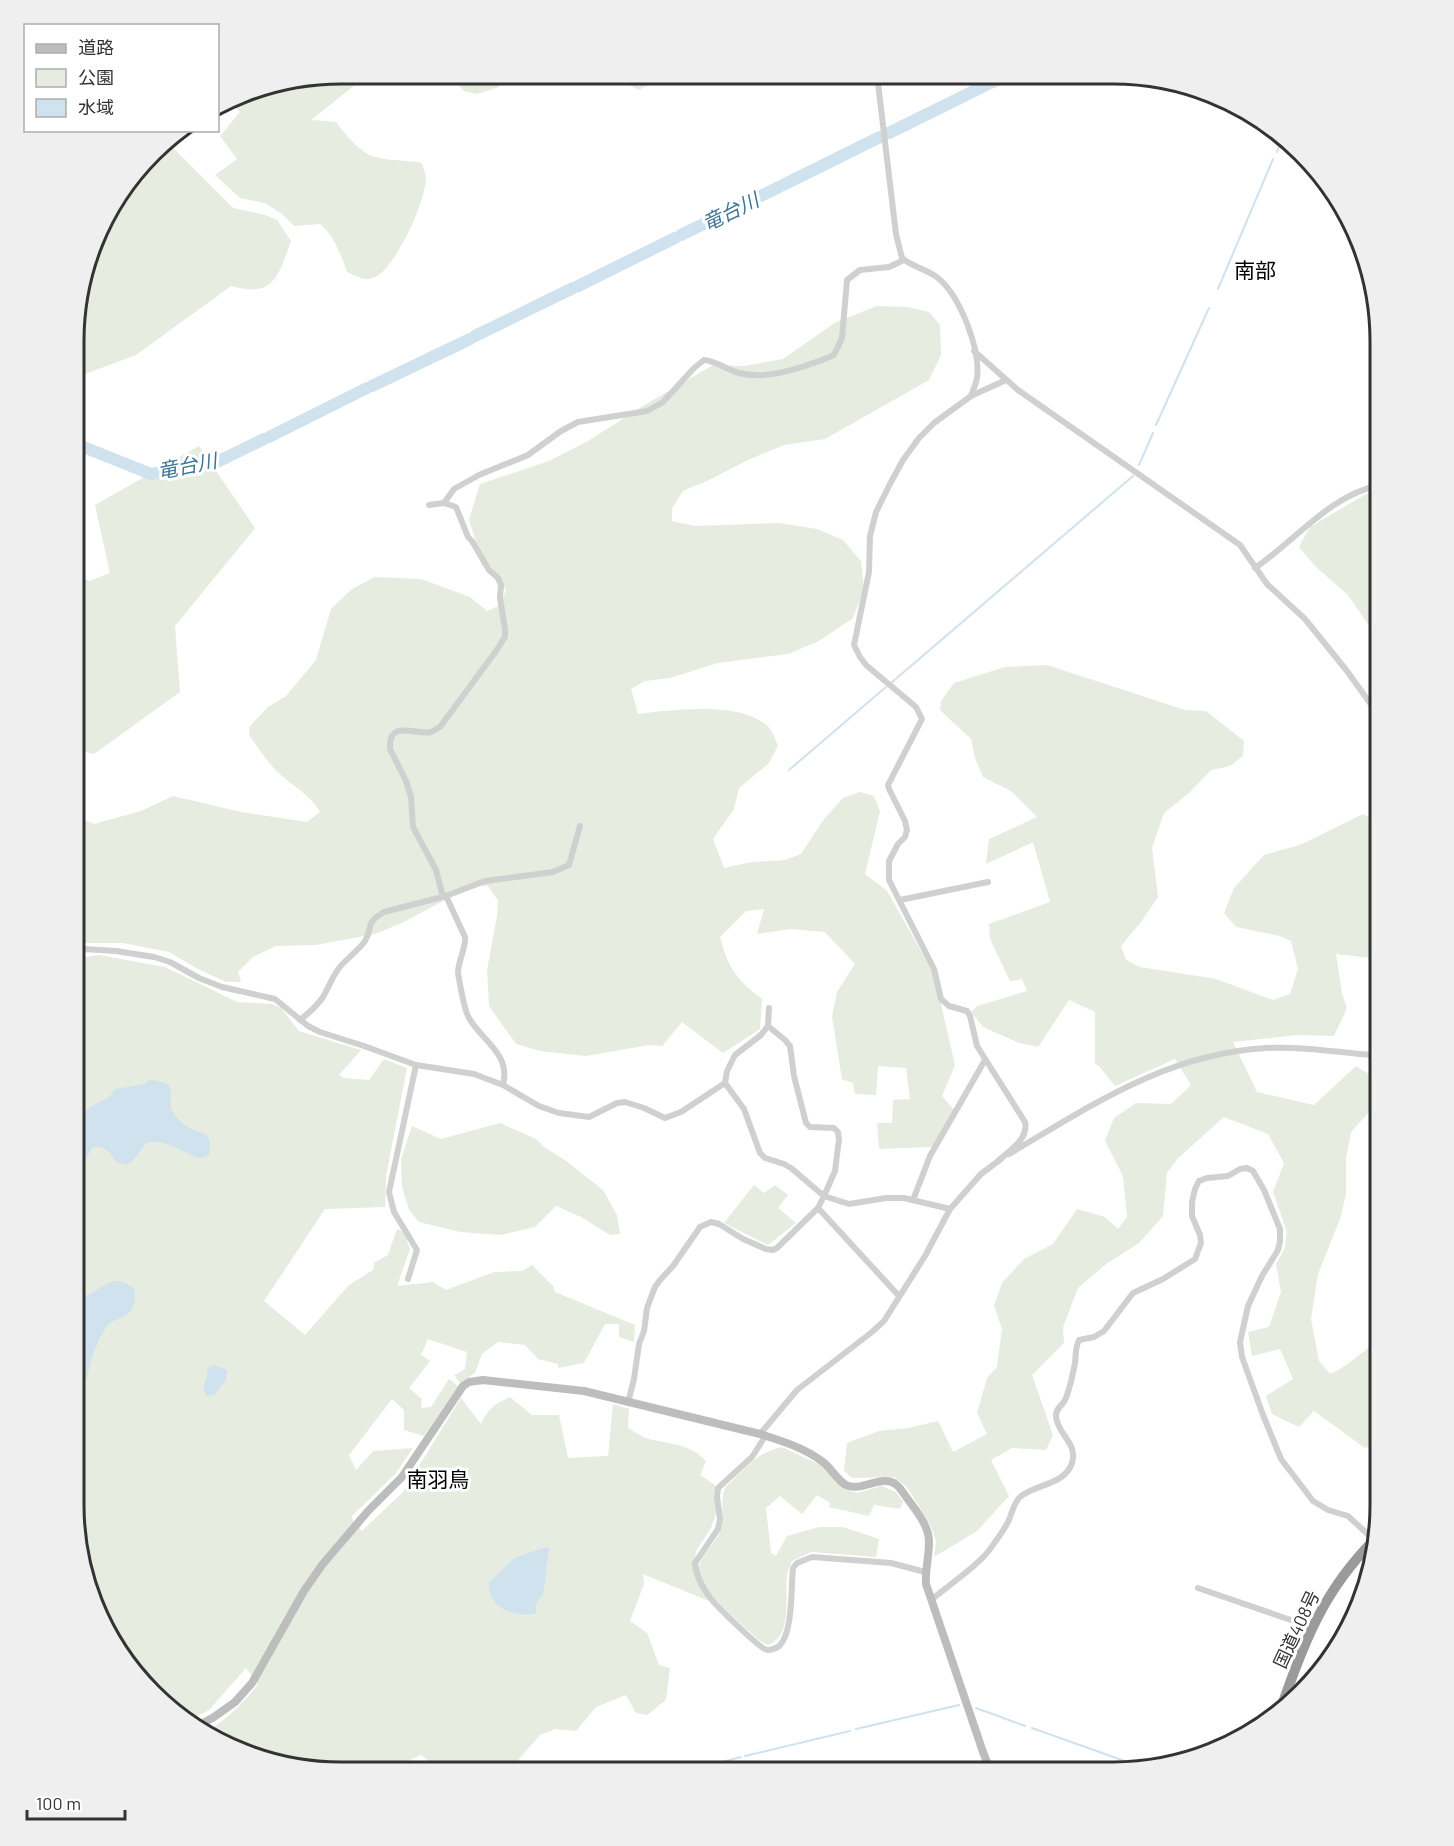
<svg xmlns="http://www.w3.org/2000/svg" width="1454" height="1846" font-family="Barlow,'Noto Sans JP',sans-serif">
<rect width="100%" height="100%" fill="#fff"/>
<!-- green -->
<g fill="#e6ecdf">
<path d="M 341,74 L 352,74 L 356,84 L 311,120 L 336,122 C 347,136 360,154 379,158 C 394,161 408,160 422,163 C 423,167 425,172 426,177 C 427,198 395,271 373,278 C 363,281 356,276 347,272 C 341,255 334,235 320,224 L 294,226 L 282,214 L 265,203 L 240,198 L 215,175 L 237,159 L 220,136 L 240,112 L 230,102 L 255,88 Z"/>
<polygon points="450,74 509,74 499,87 477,94 464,91"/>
<polygon points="621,74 657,74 653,82 639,90 619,80"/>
<path d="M 165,140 L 233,208 L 265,215 L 277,220 L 291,241 C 278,276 275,298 231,286 L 136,355 L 85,374 L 76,374 L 76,306 L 109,208 Z"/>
<path d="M 877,306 L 908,307 L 929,312 L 940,325 L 941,355 L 929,380 L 825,439 L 784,445 L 748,460 L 709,480 L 683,491 L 672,508 L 672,521 L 695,526 L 779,523 L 817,529 L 843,540 L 861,561 L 864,589 L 853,618 L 819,641 L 788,654 L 718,663 L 670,678 L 645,681 L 631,689 L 638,714 C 671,710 746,700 770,729 C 773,733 776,741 778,746 L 769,763 L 739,788 L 734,809 L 713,839 L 724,868 L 752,862 L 785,860 L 801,854 L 824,819 L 843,798 L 860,792 L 874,796 L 880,811 L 865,874 L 887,891 L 934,974 L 955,1065 L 942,1096 L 954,1110 L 932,1147 L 879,1149 L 877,1123 L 892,1123 L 893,1100 L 910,1099 L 906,1068 L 878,1066 L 876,1095 L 855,1094 L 853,1083 L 842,1079 L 832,1017 L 837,992 L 855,964 L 825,932 L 791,929 L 757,934 L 764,909 L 746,911 L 720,937 C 728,968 737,980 762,999 L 760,1029 L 723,1053 L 682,1022 L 662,1046 L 649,1045 L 586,1056 L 540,1051 L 516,1044 L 489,1006 L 487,970 L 497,916 L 498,900 L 488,886 L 466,885 L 445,900 L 404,922 L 375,934 L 316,945 L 276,946 L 253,957 L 238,972 L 241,982 L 226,982 L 198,969 L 169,952 L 123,943 L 86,943 L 75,946 L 75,816 L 94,824 L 141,811 L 173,796 L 241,812 L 307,822 L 320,812 C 310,795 297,789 282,776 C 269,765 259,749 249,735 L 250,726 L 268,707 L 286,696 L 316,660 L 331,609 L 352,589 L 375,577 L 421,579 L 470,597 L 487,611 L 500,605 L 506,590 L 478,547 L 469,520 L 480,484 L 549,461 L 588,441 L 643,406 L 713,365 L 744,366 L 783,359 L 836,322 Z"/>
<polygon points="199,446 255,528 175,626 180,692 94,754 75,750 75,573 89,581 110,573 95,505"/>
<polygon points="1380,490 1380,656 1370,627 1348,595 1316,567 1299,547 1310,527 1366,494"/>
<path d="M 1047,665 L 1185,710 L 1206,711 L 1244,741 L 1243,756 L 1230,766 L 1211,770 L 1189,793 L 1164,813 L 1152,848 L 1158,897 L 1141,922 L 1121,946 L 1126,960 L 1140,967 L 1216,979 L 1273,1000 L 1290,994 L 1298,969 L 1291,941 L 1280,936 L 1236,927 L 1224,913 L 1234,888 L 1264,855 L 1300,845 L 1363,814 L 1380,824 L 1380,959 L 1336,954 L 1342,994 L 1347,1008 L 1334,1036 L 1299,1035 L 1233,1042 L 1257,1092 L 1314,1105 L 1356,1066 L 1380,1081 L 1380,1092 L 1370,1111 L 1351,1132 L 1346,1159 L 1346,1194 L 1340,1219 L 1318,1274 L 1311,1319 L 1319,1361 L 1330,1374 C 1349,1367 1360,1351 1380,1341 L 1380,1442 L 1365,1448 L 1314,1411 L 1299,1427 L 1272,1414 L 1266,1396 L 1293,1379 L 1280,1349 L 1252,1356 L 1248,1332 L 1269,1327 L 1281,1292 L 1276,1264 L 1285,1248 L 1287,1232 L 1273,1192 L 1284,1163 L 1268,1134 L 1224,1117 L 1177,1159 L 1167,1173 L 1163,1216 L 1139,1243 L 1106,1264 L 1078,1288 L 1063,1327 L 1064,1343 L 1032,1375 L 1053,1435 L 1046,1450 L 1012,1448 L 991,1460 L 1009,1496 L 977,1531 L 934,1557 L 936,1541 L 930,1524 L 907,1487 L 894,1477 L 852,1478 L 844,1471 L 847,1443 L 879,1431 L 909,1428 L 938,1421 L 953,1452 L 987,1434 L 977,1413 L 987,1378 L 997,1367 L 1002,1329 L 994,1305 L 1002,1283 L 1024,1259 L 1053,1244 L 1077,1209 L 1105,1217 L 1118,1229 L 1127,1217 L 1123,1176 L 1105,1141 L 1114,1118 L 1136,1103 L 1171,1104 L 1191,1085 L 1175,1059 L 1115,1086 L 1099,1066 L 1095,1064 L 1095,1012 L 1069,1000 L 1038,1047 L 1019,1043 L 983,1027 L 971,1012 L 977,1006 L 1027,991 L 1022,979 L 1010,981 L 990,939 L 989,924 L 1050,902 L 1033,842 L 986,864 L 989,839 L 1037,817 L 1011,791 L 983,777 L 975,758 L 971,739 L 940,710 L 941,701 L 954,683 L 1005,667 Z"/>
<path d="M 99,955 L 165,967 L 237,1002 L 272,1004 L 281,1008 L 299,1031 L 361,1050 L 339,1075 L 344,1078 L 369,1080 L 384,1059 L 407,1068 L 386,1176 L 385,1207 L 325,1209 L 264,1301 L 305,1335 L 349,1285 L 373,1270 L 374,1263 L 388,1255 L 397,1229 L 404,1232 L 410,1249 L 397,1286 L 433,1282 L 446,1290 L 494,1272 L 522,1271 L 532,1265 L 553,1286 L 555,1292 L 635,1325 L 634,1342 L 619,1337 L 619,1324 L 605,1324 L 584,1363 L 558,1368 L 558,1364 L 538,1359 L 525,1345 L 498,1342 L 482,1354 L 475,1373 L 460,1383 L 454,1375 L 465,1369 L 467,1352 L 428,1339 L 421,1355 L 430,1361 L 409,1388 L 422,1399 L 421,1408 L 431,1407 L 449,1379 L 458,1386 L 424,1436 L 404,1430 L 404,1410 L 392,1399 L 349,1455 L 356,1470 L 373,1451 L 413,1448 L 396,1473 L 351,1517 L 362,1531 L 403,1492 L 461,1398 L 481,1424 C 489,1408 493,1405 510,1397 L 532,1415 L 559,1415 L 568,1458 L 608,1456 L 613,1404 L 629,1409 L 628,1428 C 635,1432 642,1437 649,1439 C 670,1444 691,1444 706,1461 L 700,1475 L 715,1485 L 716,1513 L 711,1528 L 696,1551 L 694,1566 L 709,1597 L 709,1601 L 643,1574 L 644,1584 L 630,1621 L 647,1633 L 659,1665 L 670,1668 L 666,1700 L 647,1715 L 636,1713 L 626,1695 L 596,1707 L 576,1731 L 555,1729 L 540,1735 L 513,1766 L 489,1772 L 443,1772 L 421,1755 L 385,1772 L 323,1772 L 255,1758 L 203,1733 C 225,1721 243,1704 258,1684 L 246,1668 L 209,1710 L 187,1722 L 109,1638 L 83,1574 L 74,1505 L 75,959 Z"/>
<polygon points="500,1123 536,1139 544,1147 565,1160 603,1190 617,1215 620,1234 610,1235 581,1217 556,1206 535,1227 501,1235 460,1232 419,1222 409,1210 402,1187 401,1159 412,1126 441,1139"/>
<polygon points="754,1185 764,1193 775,1185 788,1195 778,1208 796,1223 768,1245 724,1223"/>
<path d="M 782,1447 L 821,1465 L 847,1490 L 857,1493 L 882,1486 L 896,1492 L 903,1502 L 900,1509 L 874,1505 L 869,1516 L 829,1507 L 830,1503 L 817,1495 L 802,1514 L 780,1496 L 766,1508 L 771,1553 L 776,1556 L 787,1536 L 819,1527 L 843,1527 L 879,1539 L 876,1557 L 811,1552 L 792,1561 C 790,1565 788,1570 787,1575 C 784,1596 794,1635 768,1645 L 760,1641 C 744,1626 702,1592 699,1572 C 696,1560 716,1543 720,1532 C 725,1519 720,1504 724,1491 C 726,1485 732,1481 736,1477 C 750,1463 762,1451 782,1447 Z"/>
</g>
<!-- water -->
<g fill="#cfe2ee">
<path d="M 149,1080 C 154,1080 163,1082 167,1084 C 175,1090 168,1103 172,1111 C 176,1117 182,1124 189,1128 C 195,1132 205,1131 209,1139 C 211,1143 209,1148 210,1153 C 206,1158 202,1158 196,1157 C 184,1152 157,1135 146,1144 C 139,1151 136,1160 126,1165 L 118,1163 C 109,1155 106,1143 92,1148 L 84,1162 L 74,1164 L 74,1118 L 97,1103 L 107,1099 L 116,1089 L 145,1084 Z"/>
<path d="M 114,1281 C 123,1281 128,1283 135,1290 L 135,1302 L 132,1309 L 127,1315 L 109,1323 L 99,1339 L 93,1354 L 78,1411 L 74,1416 L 74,1287 L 86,1296 C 97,1292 100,1285 114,1281 Z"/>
<polygon points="214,1365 227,1370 226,1380 214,1395 206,1396 203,1387 207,1376 207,1369"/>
<path d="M 547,1547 L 549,1549 L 544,1589 L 543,1594 L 536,1604 L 536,1613 C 516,1619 486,1607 489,1582 L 516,1557 Z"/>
</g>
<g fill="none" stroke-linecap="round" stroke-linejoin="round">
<!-- stream -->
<g stroke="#cfe2ee" stroke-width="2">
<polyline points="1277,152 1281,140"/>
<polyline points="1218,289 1273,159"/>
<polyline points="1156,425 1209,308"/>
<polyline points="1139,465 1153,433"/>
<polyline points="891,683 1133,476"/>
<polyline points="789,770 886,687"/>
<polyline points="976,1708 1025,1726"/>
<polyline points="1032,1728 1133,1764"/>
<polyline points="856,1729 959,1705"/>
<polyline points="745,1756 850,1731"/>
<polyline points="1139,1767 1143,1768"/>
<polyline points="684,1772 741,1757"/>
</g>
<!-- river -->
<g stroke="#cfe2ee" stroke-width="12">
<polyline points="988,84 1007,75"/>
<polyline points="889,133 984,86"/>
<polyline points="783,185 880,137"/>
<polyline points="681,235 779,187"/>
<polyline points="578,286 675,238"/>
<polyline points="475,336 573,288"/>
<polyline points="372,386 470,339"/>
<polyline points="269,437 367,388"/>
<polyline points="76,444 151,474 219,461 264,439"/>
</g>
<!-- street -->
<g stroke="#d0d0d0" stroke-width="6">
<path d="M 877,75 L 896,234 L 902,258 C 912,267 927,269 938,278 C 960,296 981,350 977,378 C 976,384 973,390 971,396"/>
<polyline points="974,351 1018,390 1240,545 1267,584 1305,619 1347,671 1380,717"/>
<path d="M 444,503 L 454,489 L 479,475 L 528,455 L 561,431 L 578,422 L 647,411 L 663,402 L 694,368 L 704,360 C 717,361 727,370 739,373 C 767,381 808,366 834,355 L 842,338 L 847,280 L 860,270 L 889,267 L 904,260"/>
<path d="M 429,505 L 444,503 L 456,507 L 468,537 L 472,541 L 489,570 L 498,578 L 501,585 L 500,598 L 505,629 L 505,637 L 496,651 L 440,727 C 437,728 434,731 431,732 C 417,736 388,718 390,749 L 406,781 L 411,797 L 413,827 L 436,870 L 443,897"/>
<path d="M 1255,568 C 1296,540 1330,495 1380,485"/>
<path d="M 446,896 L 465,937 C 466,949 458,960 458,973 C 460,984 464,1010 469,1018 C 483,1042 511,1054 503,1085"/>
<polyline points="900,900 988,882"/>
<polyline points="75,951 84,949 116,951 154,957 170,962 199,978 222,987 275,999 308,1026 320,1032 364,1046 416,1065 474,1074 503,1085 539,1106 559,1113 589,1117 617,1103 625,1102 644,1108 665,1118 681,1112 725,1083 727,1071 735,1055 761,1035 768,1026"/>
<path d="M 300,1020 C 309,1013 317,1006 323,997 C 329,987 332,977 339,968 C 346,959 360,949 365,941 C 374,926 364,924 384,912 L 446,896 L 485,881 L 553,872 L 569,865 L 580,826"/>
<polyline points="725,1083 744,1109 760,1153 765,1158 784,1164 791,1168 824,1196 849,1204 886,1198 904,1198 950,1209"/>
<path d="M 1009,1154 C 1092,1105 1166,1054 1266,1048 C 1303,1046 1343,1053 1380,1056"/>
<path d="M 998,1161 C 1009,1151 1029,1139 1025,1122 L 977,1046 L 970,1016 L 967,1011 L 949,1006 L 941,999 L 934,969 L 889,880 L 889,861 L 898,844 L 905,837 L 907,830 L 905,821 L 889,789 L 888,785 L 922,719 L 916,707 L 866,665 L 860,657 L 854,645 L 869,572 L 870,536 L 876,512 L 891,482 L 903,460 L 919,438 L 934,423 L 971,396 L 1006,380"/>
<polyline points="913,1200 930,1156 985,1060"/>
<polyline points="818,1208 899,1296"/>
<polyline points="408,1279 417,1250 394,1212 389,1192 416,1065"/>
<polyline points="628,1403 634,1379 639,1344 644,1331 647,1308 655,1287 660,1280 673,1266 700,1227 711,1222 719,1224 743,1239 766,1249 773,1250 777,1248 818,1208 824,1196 835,1171 839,1139 838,1132 834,1128 810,1127 806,1123 794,1076 790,1046 785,1040 768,1026 769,1008"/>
<polyline points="760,1434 797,1390 872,1332 884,1321 925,1256 950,1209 981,1174 1001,1159"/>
<path d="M 766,1435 L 752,1457 L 718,1488 L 717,1497 L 720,1519 L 718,1529 L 695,1563 C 696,1577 704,1590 712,1600 C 719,1608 760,1649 767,1650 C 771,1650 778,1648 780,1645 C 793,1632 791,1587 793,1568 L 797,1563 L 812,1557 L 891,1563 L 925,1572"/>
<polyline points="1198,1588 1311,1627"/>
<path d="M 931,1600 C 949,1585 982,1563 993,1545 C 998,1538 1004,1530 1008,1522 C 1012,1514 1013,1504 1020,1497 C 1035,1484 1065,1485 1072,1463 C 1078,1443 1058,1435 1056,1417 C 1055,1408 1063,1406 1066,1398 C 1070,1387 1073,1374 1075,1363 C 1076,1355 1075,1348 1079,1340 L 1094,1337 L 1104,1331 L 1133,1293 L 1163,1279 L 1195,1259 L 1201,1243 L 1200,1235 L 1192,1216 L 1192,1202 L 1195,1189 L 1199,1181 L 1207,1178 L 1228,1176 L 1240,1169 L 1247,1168 L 1253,1171 L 1264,1190 L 1280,1229 L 1280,1241 L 1278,1250 L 1262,1276 L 1248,1306 L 1240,1342 L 1242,1357 L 1263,1415 L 1281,1459 L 1313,1501 L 1328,1510 L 1348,1516 L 1374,1540"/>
</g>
<!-- secondary -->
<path stroke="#bdbdbd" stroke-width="8" d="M 194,1728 L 214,1717 L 235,1702 L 252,1683 L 304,1591 L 322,1565 L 368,1511 L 402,1477 L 463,1386 L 469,1382 L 483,1380 L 584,1391 L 760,1434 C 782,1441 805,1448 823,1462 C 831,1468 837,1480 846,1485 C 858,1491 874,1480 886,1481 C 897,1481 901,1490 907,1498 C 916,1511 929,1525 929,1542 C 929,1557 925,1570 926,1584 L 983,1752 L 991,1772"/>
<!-- highway -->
<path stroke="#9a9a9a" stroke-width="10" d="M 1280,1711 C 1304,1643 1322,1592 1375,1539"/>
</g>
<g text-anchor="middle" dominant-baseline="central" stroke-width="6" stroke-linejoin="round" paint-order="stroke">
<!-- street labels -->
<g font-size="18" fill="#333" stroke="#fff">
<text transform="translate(1296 1629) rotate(-65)">国道408号</text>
</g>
<!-- water labels -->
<g font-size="20" font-style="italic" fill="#3f7597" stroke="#fff">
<text transform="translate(730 211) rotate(-26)">竜台川</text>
<text transform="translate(187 465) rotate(-11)">竜台川</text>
</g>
<!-- quarter labels -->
<g font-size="21" fill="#000" stroke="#fff">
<text x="1255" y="269">南部</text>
<text x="438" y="1478">南羽鳥</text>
</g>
</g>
<!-- crop -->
<path d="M0 0H1454V1846H0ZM341 84H1113A257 257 0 0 1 1370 341V1505A257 257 0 0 1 1113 1762H341A257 257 0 0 1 84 1505V341A257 257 0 0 1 341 84Z" fill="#efefef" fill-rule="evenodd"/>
<path fill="none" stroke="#333" stroke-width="3" d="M341 84H1113A257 257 0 0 1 1370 341V1505A257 257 0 0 1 1113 1762H341A257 257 0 0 1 84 1505V341A257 257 0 0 1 341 84Z"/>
<!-- legend -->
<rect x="24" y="24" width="195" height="108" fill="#ffffff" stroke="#adadad" stroke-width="1.5"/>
<rect x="36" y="44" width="30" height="9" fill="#bdbdbd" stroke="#adadad" stroke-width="1.5"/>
<text x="78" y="54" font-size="18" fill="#333333">道路</text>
<rect x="36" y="69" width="30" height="18" fill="#e6ecdf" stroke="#adadad" stroke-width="1.5"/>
<text x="78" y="84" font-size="18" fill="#333333">公園</text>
<rect x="36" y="99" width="30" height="18" fill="#cfe2ee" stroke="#adadad" stroke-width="1.5"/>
<text x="78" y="114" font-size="18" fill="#333333">水域</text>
<!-- scale -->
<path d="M27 1810v9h98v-9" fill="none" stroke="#333333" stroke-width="3"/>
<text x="36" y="1810" font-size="18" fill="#333333" stroke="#ffffff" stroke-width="4.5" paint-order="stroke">100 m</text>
</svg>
